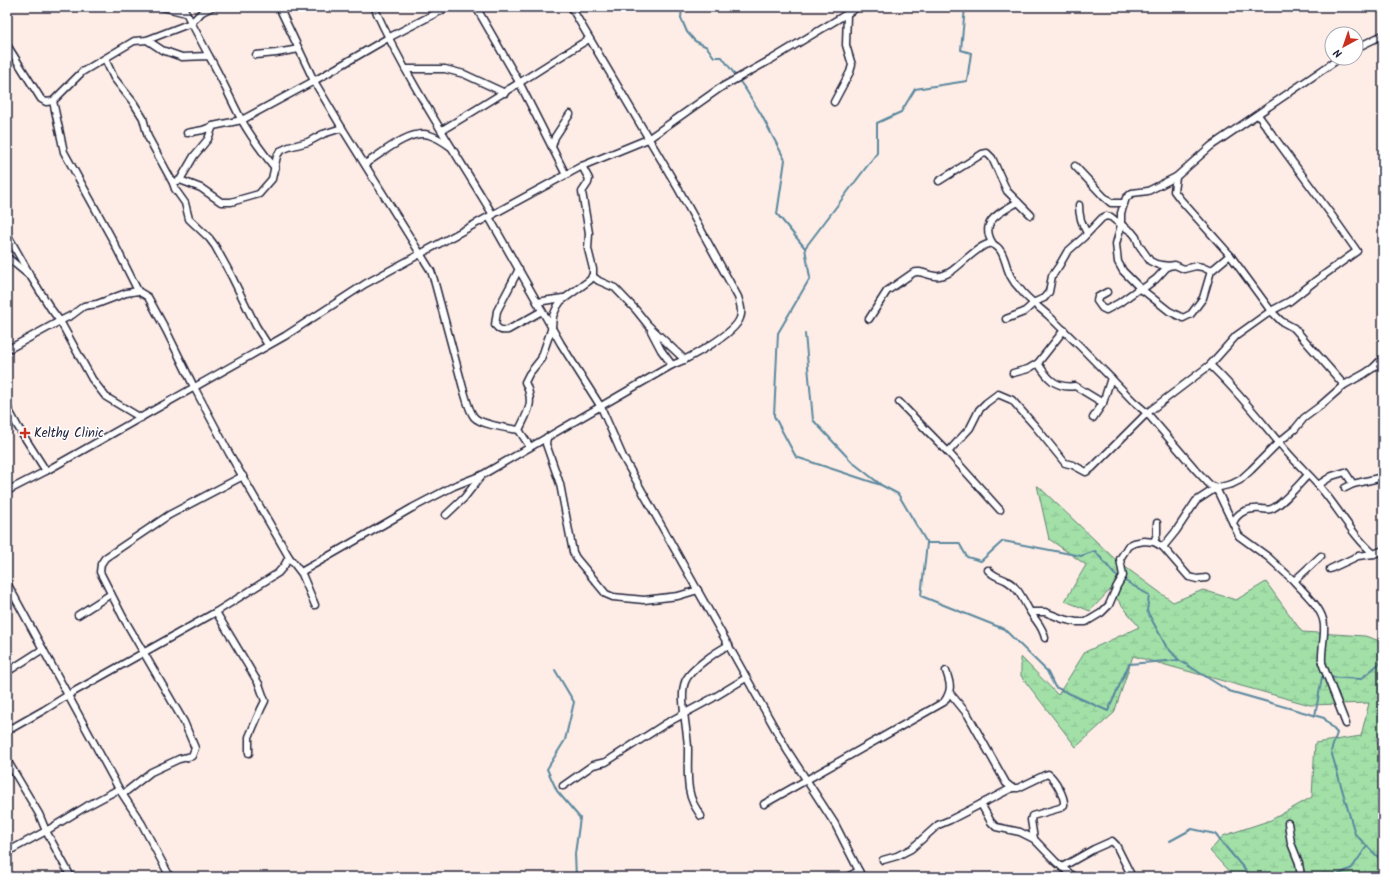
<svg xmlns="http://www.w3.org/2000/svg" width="1390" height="884" font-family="Kalam,sans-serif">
<defs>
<pattern id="wetland-marsh" width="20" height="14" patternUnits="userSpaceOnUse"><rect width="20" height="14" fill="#a2e0a8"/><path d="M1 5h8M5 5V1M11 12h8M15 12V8" fill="none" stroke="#8bc092"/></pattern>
</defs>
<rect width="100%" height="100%" fill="#fdede6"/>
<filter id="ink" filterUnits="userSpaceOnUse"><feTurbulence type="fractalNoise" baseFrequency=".025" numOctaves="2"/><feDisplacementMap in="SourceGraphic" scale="8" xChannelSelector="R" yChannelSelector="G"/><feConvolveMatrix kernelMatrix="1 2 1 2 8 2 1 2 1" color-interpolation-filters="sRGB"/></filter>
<g filter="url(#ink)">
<!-- wetland -->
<polygon fill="url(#wetland-marsh)" stroke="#628172" points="1037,485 1117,561 1173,602 1203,590 1236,600 1266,582 1302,632 1365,636 1383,642 1383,731 1376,740 1383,754 1383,818 1379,826 1383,831 1383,877 1381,877 1379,874 1373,877 1234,877 1210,851 1223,836 1271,820 1312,797 1315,743 1361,736 1369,703 1310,705 1133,656 1114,713 1076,747 1021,676 1021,657 1058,695 1085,652 1139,627 1110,590 1090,611 1065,601 1086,565 1049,539"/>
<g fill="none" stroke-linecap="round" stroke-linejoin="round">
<!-- stream -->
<g stroke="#5a879e" stroke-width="2">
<polyline points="682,7 681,18 687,32 695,41 707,47 714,57 722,57 746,90 761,114 785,160 777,214 805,248"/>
<polyline points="965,7 961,50 971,53 967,81 915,89 901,112 877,123 877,153 805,248 810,278 778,333 774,416 796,457 881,485 898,494 927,543 921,596 1004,629 1047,671 1055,687 1108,711 1129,664 1179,660 1229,691 1324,718 1337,733 1331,751 1355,834 1383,862"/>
<polyline points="805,334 813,420 852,462 880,484"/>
<polyline points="927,543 959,543 967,557 981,561 1003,541 1081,556 1095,551 1115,575 1149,595 1147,611 1166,646 1178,659"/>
<polyline points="555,670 574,702 565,740 547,769 557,791 580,818 575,854 576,877"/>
<polyline points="1315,716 1322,677 1361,679 1381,662 1383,663"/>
<polyline points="1170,841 1192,829 1215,834 1251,877"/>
<polyline points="1333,877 1352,868 1367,846"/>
</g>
<!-- minor casing -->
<g stroke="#22223b" stroke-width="9">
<g id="minor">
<polyline points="162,7 186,13"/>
<polyline points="183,7 209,56"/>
<polyline points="279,7 314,81 388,38 448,7"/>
<path d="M 374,7 C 407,80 452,147 493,215"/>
<polyline points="476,7 519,82 566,175"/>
<path d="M 147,40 L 162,50 L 182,57 L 209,56 C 221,77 230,98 241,119 C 251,137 263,153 275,168"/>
<polyline points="7,45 41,99 46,102 53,101 82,72 134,41 147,40 191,23 202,12 212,7"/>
<polyline points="1356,48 1383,35"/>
<polyline points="256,55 276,53 299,49"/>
<polyline points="105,59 114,78 133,102 143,118 148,137 173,183 175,189 185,203 189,219 209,238 215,246 231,275 256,326 268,345"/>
<polyline points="406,69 445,69 464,74 505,93"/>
<polyline points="53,101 64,152 111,237 138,291"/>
<polyline points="834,102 850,72 852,65 846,45 847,14"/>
<path d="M 442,130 C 492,101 540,69 589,39"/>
<path d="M 187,133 L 203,130 L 213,126 L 242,120 L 314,81 L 342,128 L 431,271 L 434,280 L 463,388 C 466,397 468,409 474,417 C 481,425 508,428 519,430"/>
<polyline points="552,147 555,137 570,114"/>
<path d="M 365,164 C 381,154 410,129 429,135 C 437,137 444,142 451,147"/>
<polyline points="1075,166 1104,197 1111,203 1123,203"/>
<polyline points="1176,177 1174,191 1180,199 1230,255 1271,311 1281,321 1294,328 1344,385"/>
<polyline points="180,180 194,156 208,139 213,126"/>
<polyline points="939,181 982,154 987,153 992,158 1007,191 1031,215"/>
<polyline points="173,183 180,180 201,188 221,202 231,202 259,194 272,179 277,156 280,151 289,147 308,142 323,134 342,128"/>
<path d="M 1079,205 C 1079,216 1081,223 1087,233"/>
<polyline points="489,217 561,344 601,407 623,457 787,750 835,824 862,877"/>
<polyline points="7,234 29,273"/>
<path d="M 993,244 C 978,221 1001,212 1018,202"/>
<polyline points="1230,255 1211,271 1203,298 1191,314 1183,318 1169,311 1140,288 1123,271 1118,262 1116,244 1121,225 1121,213 1126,198 1132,193 1148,191 1176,177 1211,146 1340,58"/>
<polyline points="7,257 31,277 51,309 60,321 72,315 84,306 97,304 126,293 138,291 148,297 166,330 194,387 229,453 289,557 284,566 278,573 216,612 68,695 44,710 7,731"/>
<path d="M 519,269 L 497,311 L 495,325 C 499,330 501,331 508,330 L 542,311"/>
<polyline points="592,276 599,281 615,288 636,310 648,325 685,360"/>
<polyline points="1141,290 1156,279 1168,266"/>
<polyline points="1107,292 1098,297 1097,301 1102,308 1106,310 1119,303 1140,288"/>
<polyline points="537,302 563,298"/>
<path d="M 869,319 L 887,291 L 913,273 C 924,268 933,283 950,272 C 959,267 982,241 992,244 C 1005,248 1005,267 1011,277 C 1013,281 1017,286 1020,289 C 1026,298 1040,308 1049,316 C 1070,336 1091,357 1111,378"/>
<polyline points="1006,319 1024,312 1035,302 1044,298 1049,292 1052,276 1059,266 1067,252 1084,237 1102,218 1106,216 1111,217 1116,221 1132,232 1136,237 1139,245 1146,255 1150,261 1156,264 1168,266 1175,265 1184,269 1196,266 1202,267 1211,271"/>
<polyline points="651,331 661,350 672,365"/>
<polyline points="7,350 60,321 92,379 106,397 141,418"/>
<path d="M 1038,363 C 1047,378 1056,389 1075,386 L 1103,403"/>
<path d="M 1210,365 C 1238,391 1262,423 1287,452 C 1299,466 1313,478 1324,492 C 1341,513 1354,537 1374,554"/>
<polyline points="1013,373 1028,369 1038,363 1064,330"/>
<polyline points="899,402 948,452 1000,510"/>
<polyline points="7,407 18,427 46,471"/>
<polyline points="1093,418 1103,403 1111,378 1133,401 1147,413 1196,470 1210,485 1216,488 1232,484 1240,480 1251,470 1279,442 1295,429 1304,418 1320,406 1344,385 1364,374 1373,368 1383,358"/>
<polyline points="547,437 546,444 560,484 573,552 576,558 606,594 613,597 644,600 678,596 698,590"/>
<path d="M 530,447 L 519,430 C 528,411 535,403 525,382 L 529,374 L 541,359 L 552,327 L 553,316 L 557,307 L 561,301 L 590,280 L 593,275 L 593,269 L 588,249 L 589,233 L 582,192 L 588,183 L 589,179 L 582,166"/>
<polyline points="948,452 970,428 979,410 986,403 998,394 1012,400 1035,426 1065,463 1073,465 1086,472 1092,468 1147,413 1210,365 1236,336 1271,311 1290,301 1314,282 1357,251 1333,217 1258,115"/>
<polyline points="1318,485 1332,476 1345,472 1353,484"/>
<polyline points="1345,488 1353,484 1383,477"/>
<polyline points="7,491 46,471 285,336 365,284 582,166 648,139 720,88 772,59 858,7"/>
<polyline points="446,515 464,498 482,475"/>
<path d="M 1233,523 C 1238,511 1249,508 1262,509 C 1264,509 1268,510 1271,509 C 1281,506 1300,483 1308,475"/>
<polyline points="1154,542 1157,534 1157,523"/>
<polyline points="289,557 302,574 315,605"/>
<polyline points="1330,569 1358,556 1374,554 1383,550"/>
<path d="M 988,570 C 994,577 1000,577 1007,581 C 1018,587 1022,598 1028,608 C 1034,620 1042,624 1045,638"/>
<path d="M 301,572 L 412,508 L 454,486 L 482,475 L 672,365 C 688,359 735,334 740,318 C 743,311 740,304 738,297 L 679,190 L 571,7"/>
<polyline points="1206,578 1197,579 1189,577 1163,547 1176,531 1196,501 1216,488 1239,536 1268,557 1294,581 1321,556"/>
<path d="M 1294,581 C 1304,593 1323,608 1324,625 C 1325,637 1321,650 1322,663 L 1346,724"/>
<polyline points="7,583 119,789 142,824 170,877"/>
<polyline points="216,612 259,684 265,701 261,709 249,737 249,753"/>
<polyline points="1031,612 1045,612 1063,619 1076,622 1086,622 1101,613 1109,605 1117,586 1123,576 1120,559 1128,546 1134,543 1144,541 1154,542 1163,547"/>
<polyline points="78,615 111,594"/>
<polyline points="7,672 43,649"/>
<path d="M 950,693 L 968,715 L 1006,783 L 1012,788 L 1018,788 L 1045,775 L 1048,774 C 1055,779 1065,797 1064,805 L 1060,808 L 1032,816 L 1031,820 L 1034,839"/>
<polyline points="7,760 39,814 46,831 7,852"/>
<polyline points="563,786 593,765 606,762 665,724 713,698 746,678"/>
<polyline points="123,794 151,772 179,759 192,756 195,748 184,722 123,617 100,572 101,564 105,558 169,515 243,476"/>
<path d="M 764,804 L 944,702 C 952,690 951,685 946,671"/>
<polyline points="981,804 991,822 996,827 1020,832 1034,839 1056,862 1074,877"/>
<path d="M 701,816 C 695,807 691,801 689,789 C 687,776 688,762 688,749 C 688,732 679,697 685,682 C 689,670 717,651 729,645"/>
<polyline points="1288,823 1291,843 1299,863 1301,877"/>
<polyline points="883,860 897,856 911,849 938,825 950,820 1012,788"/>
<polyline points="1062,867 1094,849 1112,841 1116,845 1132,877"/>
<polyline points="71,877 46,831 87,806 119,789"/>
<polyline points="847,877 859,871"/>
<polyline points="1080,877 1090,876 1092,877"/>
</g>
</g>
<!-- minor -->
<use href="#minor" stroke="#fff" stroke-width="6"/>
</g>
</g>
<!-- markers -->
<path fill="#c8321e" stroke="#fff" stroke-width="1.5" d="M23 427h4v4h4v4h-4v4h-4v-4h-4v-4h4z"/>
<g text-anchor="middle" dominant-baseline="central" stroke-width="3" stroke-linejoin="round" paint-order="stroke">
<!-- poi labels -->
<g font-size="13" fill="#22223b" stroke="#fff" text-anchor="start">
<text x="34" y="433">Kelthy Clinic</text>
</g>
</g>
<!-- margin -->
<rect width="1390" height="884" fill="none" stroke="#fff" stroke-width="24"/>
<rect x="12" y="12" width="1366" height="860" fill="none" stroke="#22223b" stroke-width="1.5" filter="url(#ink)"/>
<!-- north arrow -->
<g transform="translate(1344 46) rotate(220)"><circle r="19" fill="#ffffff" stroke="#a7a7b1"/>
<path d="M0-3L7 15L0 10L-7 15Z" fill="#c8321e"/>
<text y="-6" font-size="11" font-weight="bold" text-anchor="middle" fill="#22223b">N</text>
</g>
</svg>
